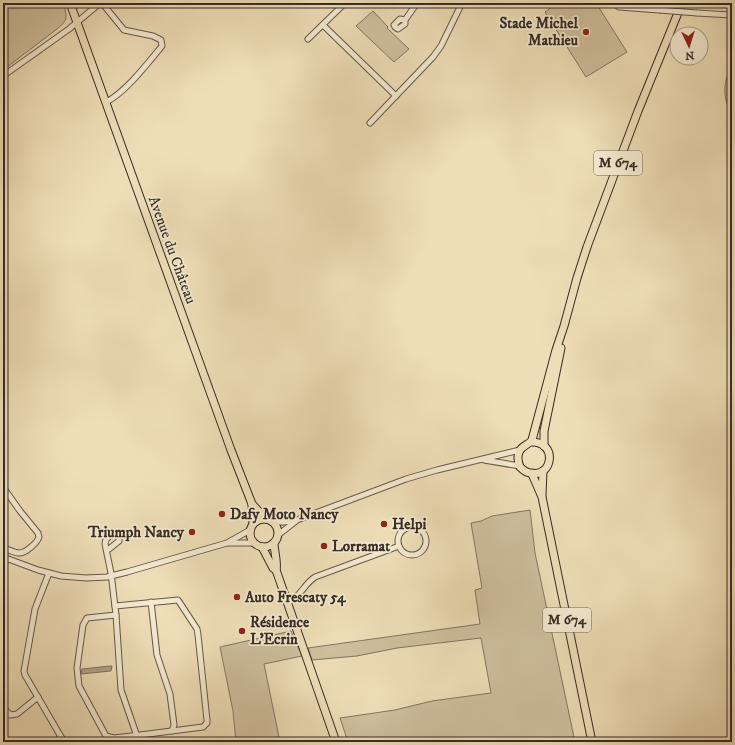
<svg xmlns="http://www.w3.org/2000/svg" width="735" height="745" font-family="'IM FELL DW Pica',serif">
<rect width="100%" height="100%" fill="#eedeb7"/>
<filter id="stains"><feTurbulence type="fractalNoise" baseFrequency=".005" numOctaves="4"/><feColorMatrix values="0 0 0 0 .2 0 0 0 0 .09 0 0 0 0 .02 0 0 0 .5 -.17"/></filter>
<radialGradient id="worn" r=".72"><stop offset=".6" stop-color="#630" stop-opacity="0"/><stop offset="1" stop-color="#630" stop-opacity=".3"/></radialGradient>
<!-- green -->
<g fill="#cfc09e" stroke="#827662">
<path d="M 3,3 L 63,3 C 67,17 69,19 57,29 L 3,70 Z"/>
<polygon points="558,3 596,3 627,52 586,77 545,12"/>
<polygon points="373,11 388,27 387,28 409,49 394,62 356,26"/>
<path d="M 732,63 L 732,74 L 729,84 L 729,91 L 732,104 L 732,114 C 721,96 724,81 732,63 Z"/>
<polygon points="530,510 535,553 575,742 348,742 340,718 395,710 432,701 491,693 481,638 397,648 357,656 312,660 308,648 480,624 475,590 482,588 471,523 481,521 492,516"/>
<polygon points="291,631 302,656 264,664 280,742 236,742 233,711 220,647"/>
</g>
<!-- water -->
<polygon fill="#afa185" stroke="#7f725f" points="110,666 112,666 111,671 81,674 81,673 82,669"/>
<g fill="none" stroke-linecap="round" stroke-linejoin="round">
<!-- minor casing -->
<g stroke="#64584a" stroke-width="7">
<g id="minor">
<path d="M 102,3 L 124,30 L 153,36 L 161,40 L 162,46 C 148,63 125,93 106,102"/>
<polyline points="614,3 619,7 659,10"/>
<polyline points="697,13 731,15"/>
<polyline points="405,20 400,19 394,25 395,27 398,29 405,24 405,20 417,3"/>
<polyline points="323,25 396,96"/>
<polyline points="308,39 345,3"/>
<polyline points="3,76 69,29 100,3"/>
<polyline points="370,123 433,57 441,46 462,3"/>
<polyline points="484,460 520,466"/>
<path d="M 3,487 L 20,511 L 38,533 L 39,537 C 37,543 26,553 19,553 C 14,553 8,549 3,548"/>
<polyline points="273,522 284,522 297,520 406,479 437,470 520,450"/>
<circle cx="412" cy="541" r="14"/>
<polyline points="278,535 296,521"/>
<polyline points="228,543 254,543"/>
<path d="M 106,549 L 109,549 L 119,541 L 119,538 L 116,534 C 111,534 105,538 105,544 L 111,573 L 116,615 L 121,690 L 139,742"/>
<polyline points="3,557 38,570 61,576 86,578 107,577 127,572 227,543 250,530"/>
<polyline points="49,573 35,609 24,671 25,675 64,742"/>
<polyline points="151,602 157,655 170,694 174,725 172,731"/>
<path d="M 287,603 C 301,597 303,585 315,577 L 399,546"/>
<polyline points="115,606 178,600 197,629 198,635 207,720 207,723 203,727 140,735 114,738 106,736 79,686 77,668 83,625 87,618 116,615"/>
<polyline points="3,707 10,715 17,714 38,697"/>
<polyline points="55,742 61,737"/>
</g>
</g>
<!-- major casing -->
<g stroke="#362b25" stroke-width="9">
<g id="major">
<polyline points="70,3 231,450 252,504 253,523"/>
<path d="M 531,442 C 558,441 553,478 531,473 C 526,473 523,470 520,467 C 518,462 517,457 519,452 C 522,445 529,445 532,440 L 556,350 L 564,326 L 577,278 L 587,247 L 638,111 L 682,3"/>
<polyline points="544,446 544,431 561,348"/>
<polyline points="532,474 542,497 592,742"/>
<polyline points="542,495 543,471"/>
<polyline points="252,504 266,519"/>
<circle cx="264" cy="533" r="14"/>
<path d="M 274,543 C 274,550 278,564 276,570"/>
<polyline points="262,547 273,568 276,570 336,742"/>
</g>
</g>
<!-- minor -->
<use href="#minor" stroke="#f4ead0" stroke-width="5"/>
<!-- major -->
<use href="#major" stroke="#eedeb7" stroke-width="7"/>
<!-- minor-bridge casing -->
<g stroke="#64584a" stroke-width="7" stroke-linecap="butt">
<polyline id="minor-bridge" points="659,10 697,13"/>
</g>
<!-- minor-bridge -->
<use href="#minor-bridge" stroke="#f4ead0" stroke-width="5"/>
</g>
<!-- markers -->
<g fill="#8f2418" stroke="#f4ead0" stroke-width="1.5">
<circle cx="586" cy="32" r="4"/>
<circle cx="222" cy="514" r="4"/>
<circle cx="384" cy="524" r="4"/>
<circle cx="192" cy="532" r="4"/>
<circle cx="324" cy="546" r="4"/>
<circle cx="237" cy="597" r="4"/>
<circle cx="242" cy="631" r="4"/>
</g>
<g text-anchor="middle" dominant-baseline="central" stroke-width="3.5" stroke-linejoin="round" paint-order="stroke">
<!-- shield labels -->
<g fill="#f4ead0" stroke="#6f6458" stroke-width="1">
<rect x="594" y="151" width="48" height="24" rx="3"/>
<rect x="543" y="608" width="48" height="24" rx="3"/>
</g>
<g font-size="14" font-weight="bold" fill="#362b25">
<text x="618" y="163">M 674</text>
<text x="567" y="620">M 674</text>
</g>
<!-- poi labels -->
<g font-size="15" font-weight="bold" fill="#362b25" stroke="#f4ead0" text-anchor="start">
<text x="578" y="23" text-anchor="end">Stade Michel<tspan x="578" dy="17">Mathieu</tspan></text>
<text x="230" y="514">Dafy Moto Nancy</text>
<text x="392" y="524">Helpi</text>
<text x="184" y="532" text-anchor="end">Triumph Nancy</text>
<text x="332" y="546">Lorramat</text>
<text x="245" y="597">Auto Frescaty 54</text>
<text x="250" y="622">Résidence<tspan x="250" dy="17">L'Ecrin</tspan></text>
</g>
<!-- street labels -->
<g font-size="15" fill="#362b25" stroke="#f4ead0">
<text transform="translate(172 250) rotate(70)">Avenue du Château</text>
</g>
</g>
<!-- margin -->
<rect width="735" height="745" fill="none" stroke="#eedeb7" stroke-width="16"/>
<rect x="4" y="4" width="727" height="737" fill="none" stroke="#362b25" stroke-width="2"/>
<rect x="8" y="8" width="719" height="729" fill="none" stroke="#362b25"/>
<!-- north arrow -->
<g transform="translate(689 46) rotate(176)"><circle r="19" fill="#f4ead0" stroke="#a89e8c"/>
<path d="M0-3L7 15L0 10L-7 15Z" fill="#8f2418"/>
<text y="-6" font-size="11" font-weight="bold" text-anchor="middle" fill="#362b25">N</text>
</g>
<rect width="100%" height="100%" filter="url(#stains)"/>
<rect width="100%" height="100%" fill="url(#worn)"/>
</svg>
